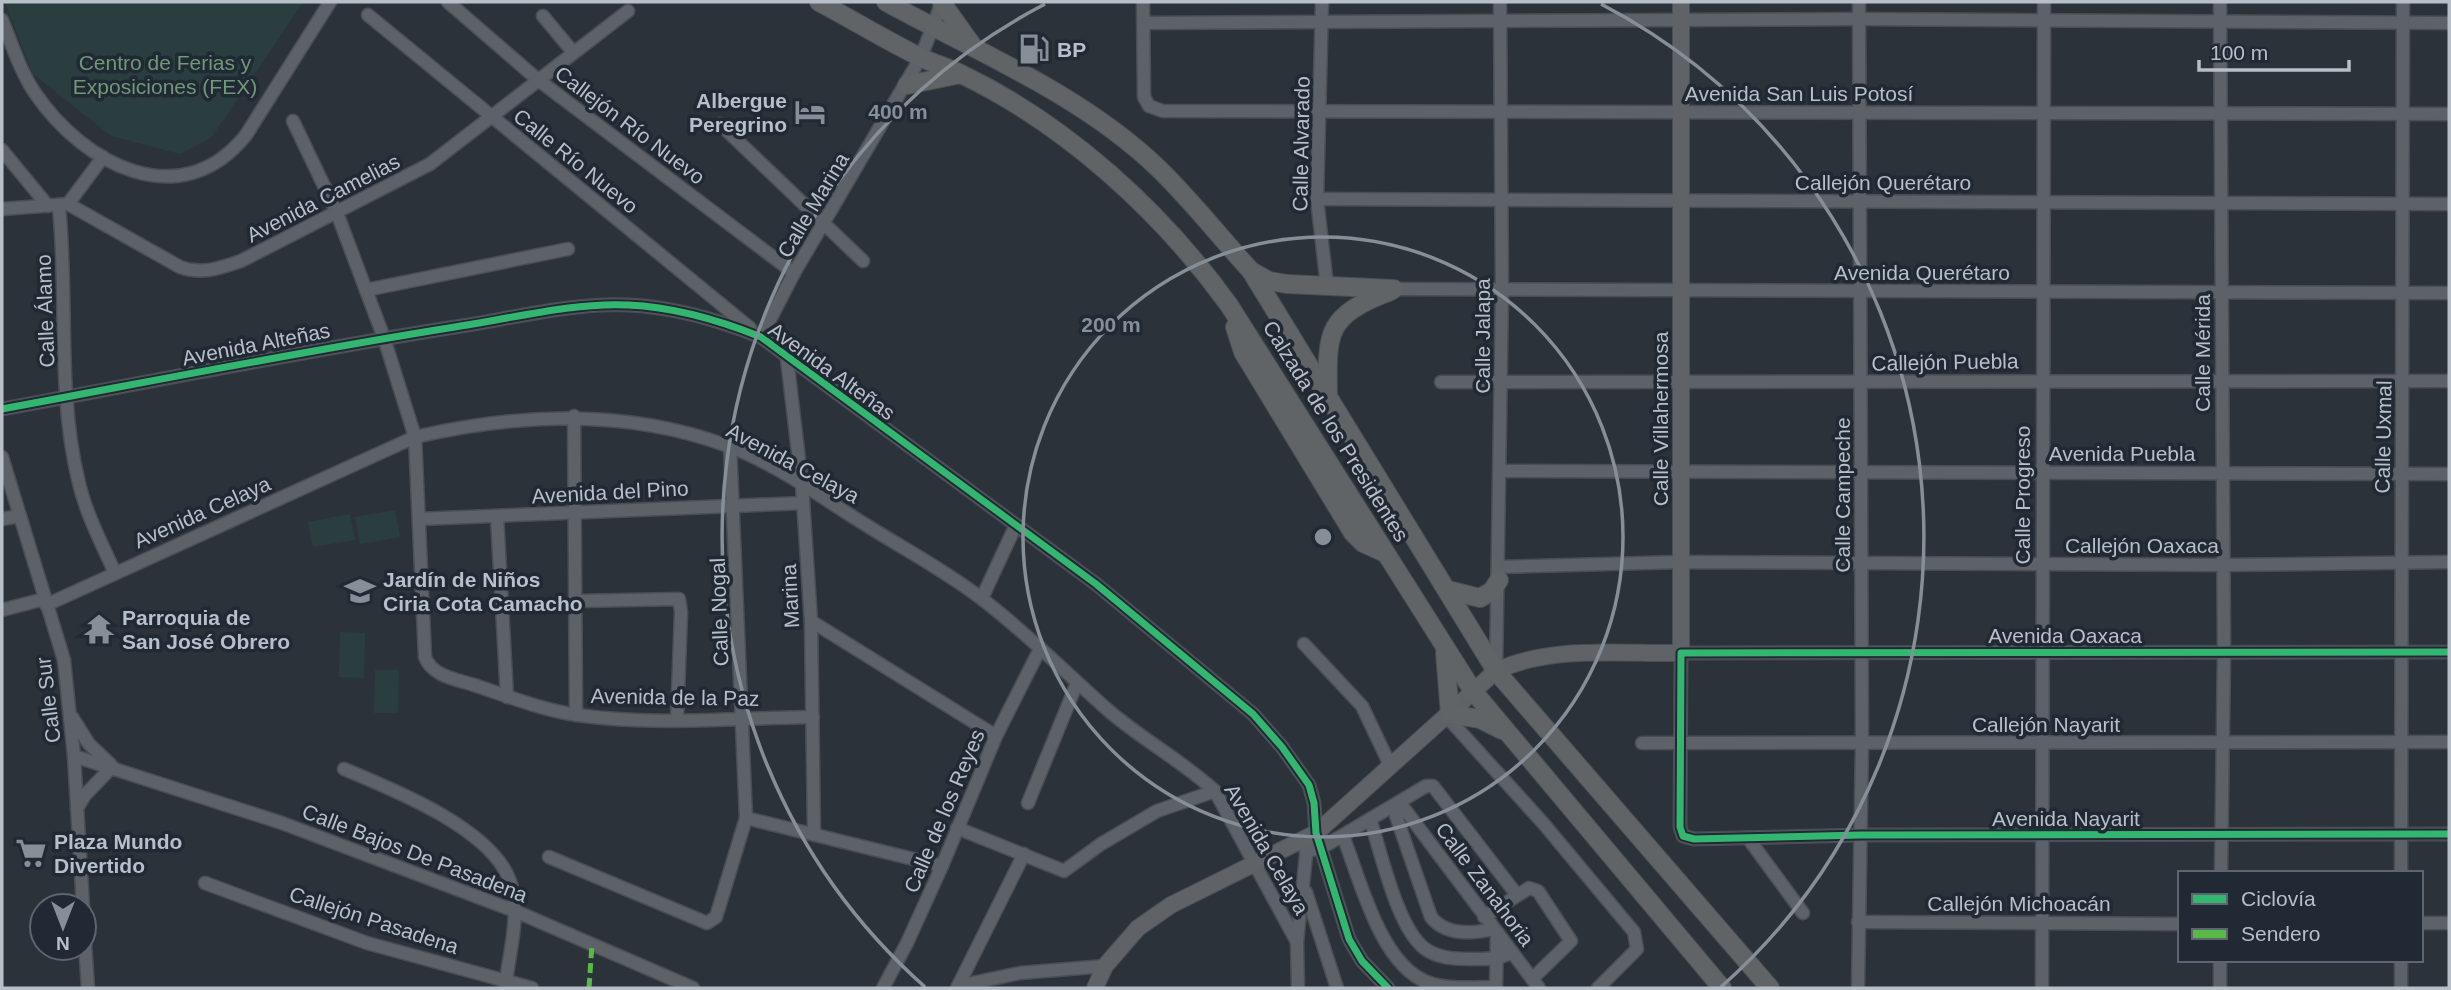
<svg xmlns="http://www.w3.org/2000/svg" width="2451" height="990" font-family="Arial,sans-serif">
<rect width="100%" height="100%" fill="#2c3239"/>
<!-- green -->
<g fill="#2a3e40">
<polygon points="5,2 303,2 211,138 180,154 111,136 32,73"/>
<polygon points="395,510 400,537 360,544 355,517"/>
<polygon points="350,514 355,540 313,547 308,522"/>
<polygon points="340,632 365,633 364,678 339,677"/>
<polygon points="375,670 399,670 398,713 374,713"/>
</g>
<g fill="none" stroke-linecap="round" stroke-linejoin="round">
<!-- minor casing -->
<g stroke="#4a4e54" stroke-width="15">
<g id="minor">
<polyline points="448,2 537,79 794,273"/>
<polyline points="1143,2 1144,97 1149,106 1163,111 2449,114"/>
<polyline points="1322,2 1317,199 1327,286"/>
<polyline points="2220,2 2224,653 2221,873"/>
<polyline points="368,15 750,328"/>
<polyline points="543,16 573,52"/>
<path d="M 2,20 C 12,44 20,71 35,93 C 84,165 181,216 246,135 L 330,2"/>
<polyline points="1144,23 1859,19 2449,23"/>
<path d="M 293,121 L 337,213 L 384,338 L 415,437 L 425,657 C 432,676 455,679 474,685 C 507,696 542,710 577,715 C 654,726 736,718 813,717"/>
<polyline points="720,124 863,261"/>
<polyline points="2,150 48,206"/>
<polyline points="1317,199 2449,204"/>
<polyline points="68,204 103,157"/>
<path d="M 59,207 C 68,296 57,391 78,479 C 85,512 101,542 115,573"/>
<path d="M 2,209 L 68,204 L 180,267 C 201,275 220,268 241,261 L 430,164 L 628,11"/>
<polyline points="1394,289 2449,293"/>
<polyline points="366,290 568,249"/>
<polyline points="761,337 794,273 921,57 942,2"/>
<polyline points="787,359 802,485 811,621 814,833"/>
<polyline points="1441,382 2449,381"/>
<path d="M 2,409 C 153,381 303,351 455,327 C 509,319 574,302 628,305 C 674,307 719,320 761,337 L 1096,584 L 1253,714 L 1282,747 L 1309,785 L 1314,803 L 1316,833 L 1349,939 L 1362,961 L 1388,988"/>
<polyline points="574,416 576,715"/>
<polyline points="2,457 64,660 74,756 83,906"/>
<polyline points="1501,471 2449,474"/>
<polyline points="497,516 507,697"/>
<polyline points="2,519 19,516"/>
<polyline points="419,519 803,503"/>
<polyline points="1499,567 1681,562 2223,565 2449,562"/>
<polyline points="982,598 1015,527"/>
<polyline points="576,601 679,599 681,612 677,720"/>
<path d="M 46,605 L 415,437 C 519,413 626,408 728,446 C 777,464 822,498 866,525 C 904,549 946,571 982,599 C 1027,633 1067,674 1109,711 C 1143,740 1182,761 1215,791 L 1297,942"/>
<polyline points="2,610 44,599"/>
<polyline points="811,621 996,736"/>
<polyline points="1304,644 1362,706 1390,765"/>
<polyline points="2449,652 1681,653 1680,827 1683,836 1694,839 1861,835 2449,834"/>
<polyline points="1496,670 1502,292 1500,2"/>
<polyline points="72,717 89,744 111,765"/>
<polyline points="1447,717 1543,823 1634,932 1637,949 1598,988"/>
<polyline points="1642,743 2449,742"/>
<polyline points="74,756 282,823 515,911 693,988"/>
<path d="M 344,769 C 392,789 491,828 510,881 C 521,912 510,949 506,981"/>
<polyline points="1028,803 1077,683"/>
<polyline points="1400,803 1539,988"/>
<path d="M 1393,807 L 1431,917 C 1446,936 1472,934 1494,929"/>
<polyline points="77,808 85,795 111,768"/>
<polyline points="746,818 942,866"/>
<path d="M 1370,819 C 1381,852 1397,927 1424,948 C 1437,958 1454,959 1470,959 C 1485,959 1498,960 1512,952"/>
<polyline points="957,828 1064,871 1101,844 1157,811 1215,791"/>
<path d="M 1343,836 C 1360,879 1380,964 1427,982 C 1447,990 1475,987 1496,987"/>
<polyline points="1748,838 1803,913"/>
<polyline points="1306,852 1328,844 1426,786 1433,786 1517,895"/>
<polyline points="549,857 707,923 716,917 746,818 730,446"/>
<polyline points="2401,873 2403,2"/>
<polyline points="205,883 367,943 532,988"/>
<polyline points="1306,892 1337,988"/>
<polyline points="1484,917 1529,888 1538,891 1571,941 1532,979"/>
<polyline points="1858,922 2180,924"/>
<polyline points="2421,923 2449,923"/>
<polyline points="84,929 88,988"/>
<polyline points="958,986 1020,973 1105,966"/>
<polyline points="883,988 907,943 942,866 996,736 1040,649"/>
<polyline points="957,988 1024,854"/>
<polyline points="1298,988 1297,942 1307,846"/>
<polyline points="1496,988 1497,932"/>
<polyline points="1858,988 1862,742 1859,2"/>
<polyline points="2042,988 2044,2"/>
<polyline points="2220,988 2220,960"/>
<polyline points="2401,988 2401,960"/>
</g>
</g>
<!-- major casing -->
<g stroke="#4a4f56" stroke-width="18">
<path id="major" d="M 1095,988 L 1105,966 L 1138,928 L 1171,905 L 1316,833 L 1496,671 C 1552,645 1620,654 1681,653 L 1681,2"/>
</g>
<!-- highway casing -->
<g stroke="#494f55" stroke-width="20">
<g id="highway">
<path d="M 819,2 C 853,20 887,41 922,58 C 935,64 949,68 961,74 C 1067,125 1161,211 1229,305 L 1473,691 L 1722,988"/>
<path d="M 886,2 C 978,52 1082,95 1158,168 C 1191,200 1220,237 1251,271 L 1496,671 L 1770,988"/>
<polyline points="942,3 972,45"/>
<polyline points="907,85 961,74"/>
<polyline points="1251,271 1269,281 1287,284 1394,289"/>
<polyline points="1235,327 1243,352 1353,533 1363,543 1385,553"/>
<path d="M 1328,397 C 1327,332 1325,316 1391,291"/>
<polyline points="1448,590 1480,598 1492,591 1499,580"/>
<polyline points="1445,653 1450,714 1480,719 1502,730"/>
</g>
</g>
<!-- minor -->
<use href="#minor" stroke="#5d6168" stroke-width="12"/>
<!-- major -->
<use href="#major" stroke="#5f6368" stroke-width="16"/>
<!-- highway -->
<use href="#highway" stroke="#616467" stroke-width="18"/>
<!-- quiet -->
<polyline stroke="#58b947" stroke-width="5" stroke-dasharray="10 5" stroke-linecap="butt" points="589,988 592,944"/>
<!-- cycleway casing -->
<g stroke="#202934" stroke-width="11">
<g id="cycleway">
<path d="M 2,409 C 153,381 303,351 455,327 C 509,319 574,302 628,305 C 674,307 719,320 761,337 L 1096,584 L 1253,714 L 1282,747 L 1309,785 L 1314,803 L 1316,833 L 1349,939 L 1362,961 L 1388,988"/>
<polyline points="2449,652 1681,653 1680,827 1683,836 1694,839 1861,835 2449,834"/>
</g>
</g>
<!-- cycleway -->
<use href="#cycleway" stroke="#33b770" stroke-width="7"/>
</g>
<!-- distance rings -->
<g fill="none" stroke="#868e97" stroke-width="3.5">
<circle cx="1323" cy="537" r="300"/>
<path d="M925 987A601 601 0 0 1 1045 4M1601 4A601 601 0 0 1 1721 987"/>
</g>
<!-- icons -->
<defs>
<g id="fuel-bare" transform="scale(2.415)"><path d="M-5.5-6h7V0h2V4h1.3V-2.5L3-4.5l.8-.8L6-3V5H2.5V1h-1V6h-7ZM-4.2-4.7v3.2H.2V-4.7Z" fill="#868e97" stroke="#202934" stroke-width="2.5" paint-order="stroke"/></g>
<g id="hotel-bare" transform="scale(2.415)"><path d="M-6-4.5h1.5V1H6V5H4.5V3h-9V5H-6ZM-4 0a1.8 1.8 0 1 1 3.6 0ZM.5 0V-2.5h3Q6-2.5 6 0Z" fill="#868e97" stroke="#202934" stroke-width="2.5" paint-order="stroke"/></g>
<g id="school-bare" transform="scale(2.415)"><path d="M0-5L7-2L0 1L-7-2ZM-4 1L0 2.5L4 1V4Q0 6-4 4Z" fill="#868e97" stroke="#202934" stroke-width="2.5" paint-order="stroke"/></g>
<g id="temple-bare" transform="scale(2.415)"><path d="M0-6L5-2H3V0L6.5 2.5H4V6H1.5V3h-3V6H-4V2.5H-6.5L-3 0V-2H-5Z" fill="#868e97" stroke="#202934" stroke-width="2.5" paint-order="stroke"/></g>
<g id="supermarket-bare" transform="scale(2.415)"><path d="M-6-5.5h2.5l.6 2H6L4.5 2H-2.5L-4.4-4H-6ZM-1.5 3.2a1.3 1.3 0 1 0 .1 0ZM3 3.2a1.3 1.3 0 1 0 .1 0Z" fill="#868e97" stroke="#202934" stroke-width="2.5" paint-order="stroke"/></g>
</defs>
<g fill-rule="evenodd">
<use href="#fuel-bare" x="1034" y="49"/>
<use href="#hotel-bare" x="810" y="112"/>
<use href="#school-bare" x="360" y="591"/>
<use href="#temple-bare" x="99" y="629"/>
<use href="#supermarket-bare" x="31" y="853"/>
</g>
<g text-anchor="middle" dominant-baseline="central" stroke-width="7" stroke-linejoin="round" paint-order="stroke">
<!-- poi labels -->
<g font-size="21" font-weight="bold" fill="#b7bfc9" stroke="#202934" text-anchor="start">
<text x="1057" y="49">BP</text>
<text x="787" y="100" text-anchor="end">Albergue<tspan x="787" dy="24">Peregrino</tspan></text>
<text x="383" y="579">Jardín de Niños<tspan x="383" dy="24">Ciria Cota Camacho</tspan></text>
<text x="122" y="617">Parroquia de<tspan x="122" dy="24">San José Obrero</tspan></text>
<text x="54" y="841">Plaza Mundo<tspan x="54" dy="24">Divertido</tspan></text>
</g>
<!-- park labels -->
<g font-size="21" fill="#709878" stroke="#202934">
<text x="165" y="62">Centro de Ferias y<tspan x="165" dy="24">Exposiciones (FEX)</tspan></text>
</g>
<!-- street labels -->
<g font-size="21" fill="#b7bfc9" stroke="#202934">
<text x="1799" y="93">Avenida San Luis Potosí</text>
<text transform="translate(630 125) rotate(37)">Callejón Río Nuevo</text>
<text transform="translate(1301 144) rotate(-89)">Calle Alvarado</text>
<text transform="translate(576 161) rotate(39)">Calle Río Nuevo</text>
<text x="1883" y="182">Callejón Querétaro</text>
<text transform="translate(323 198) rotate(-27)">Avenida Camelias</text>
<text transform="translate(813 205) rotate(-59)">Calle Marina</text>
<text x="1922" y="272">Avenida Querétaro</text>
<text transform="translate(45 311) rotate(-92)">Calle Álamo</text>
<text transform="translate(1482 336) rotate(-90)">Calle Jalapa</text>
<text transform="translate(256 344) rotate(-11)">Avenida Alteñas</text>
<text transform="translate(2202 353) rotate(-90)">Calle Mérida</text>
<text transform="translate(1945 362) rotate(-1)">Callejón Puebla</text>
<text transform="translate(832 371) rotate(36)">Avenida Alteñas</text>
<text transform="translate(1660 419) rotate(-90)">Calle Villahermosa</text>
<text transform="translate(1336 431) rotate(58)">Calzada de los Presidentes</text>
<text transform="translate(2383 437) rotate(-89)">Calle Uxmal</text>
<text x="2122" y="453">Avenida Puebla</text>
<text transform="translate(793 463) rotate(28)">Avenida Celaya</text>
<text transform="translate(610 492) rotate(-3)">Avenida del Pino</text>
<text transform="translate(1842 495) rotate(-90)">Calle Campeche</text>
<text transform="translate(2022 495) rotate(-90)">Calle Progreso</text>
<text transform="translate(202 512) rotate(-24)">Avenida Celaya</text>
<text x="2142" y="545">Callejón Oaxaca</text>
<text transform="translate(790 596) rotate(-93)">Marina</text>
<text transform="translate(719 612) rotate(-92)">Calle Nogal</text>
<text x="2065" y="635">Avenida Oaxaca</text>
<text transform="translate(675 697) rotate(1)">Avenida de la Paz</text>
<text transform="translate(48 700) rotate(-97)">Calle Sur</text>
<text x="2046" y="724">Callejón Nayarit</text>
<text transform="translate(944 811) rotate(-67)">Calle de los Reyes</text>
<text x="2066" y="818">Avenida Nayarit</text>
<text transform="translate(1267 849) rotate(60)">Avenida Celaya</text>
<text transform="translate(415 853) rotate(21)">Calle Bajos De Pasadena</text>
<text transform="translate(1485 884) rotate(53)">Calle Zanahoria</text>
<text x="2019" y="903">Callejón Michoacán</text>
<text transform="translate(374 920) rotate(18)">Callejón Pasadena</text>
</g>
</g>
<circle cx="1323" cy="537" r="10" fill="#868e97" stroke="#202934" stroke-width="3.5"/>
<g font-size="21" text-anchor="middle" font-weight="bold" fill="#868e97" stroke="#202934" stroke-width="7" stroke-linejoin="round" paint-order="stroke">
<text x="898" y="119">400 m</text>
<text x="1111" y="332">200 m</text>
</g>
<!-- border -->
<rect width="2451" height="990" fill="none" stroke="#b7bfc9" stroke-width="7"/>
<!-- legend -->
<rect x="2178" y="871" width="245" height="91" fill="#202934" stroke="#5c6570" stroke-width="2"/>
<rect x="2192" y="894" width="35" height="10" fill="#33b770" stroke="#5c6570" stroke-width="2"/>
<text x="2241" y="906" font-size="21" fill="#b7bfc9">Ciclovía</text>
<rect x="2192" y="929" width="35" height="10" fill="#58b947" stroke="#5c6570" stroke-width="2"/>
<text x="2241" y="941" font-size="21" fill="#b7bfc9">Sendero</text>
<!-- north arrow -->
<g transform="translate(63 927) rotate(180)"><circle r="33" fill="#202934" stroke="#5c6570" stroke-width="2"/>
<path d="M0-5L12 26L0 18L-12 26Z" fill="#868e97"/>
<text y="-10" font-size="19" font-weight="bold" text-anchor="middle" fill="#b7bfc9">N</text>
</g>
<!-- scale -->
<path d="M2199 60v10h150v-10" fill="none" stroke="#b7bfc9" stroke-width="3.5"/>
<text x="2210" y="60" font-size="21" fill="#b7bfc9" stroke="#202934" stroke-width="5" paint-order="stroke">100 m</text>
</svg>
